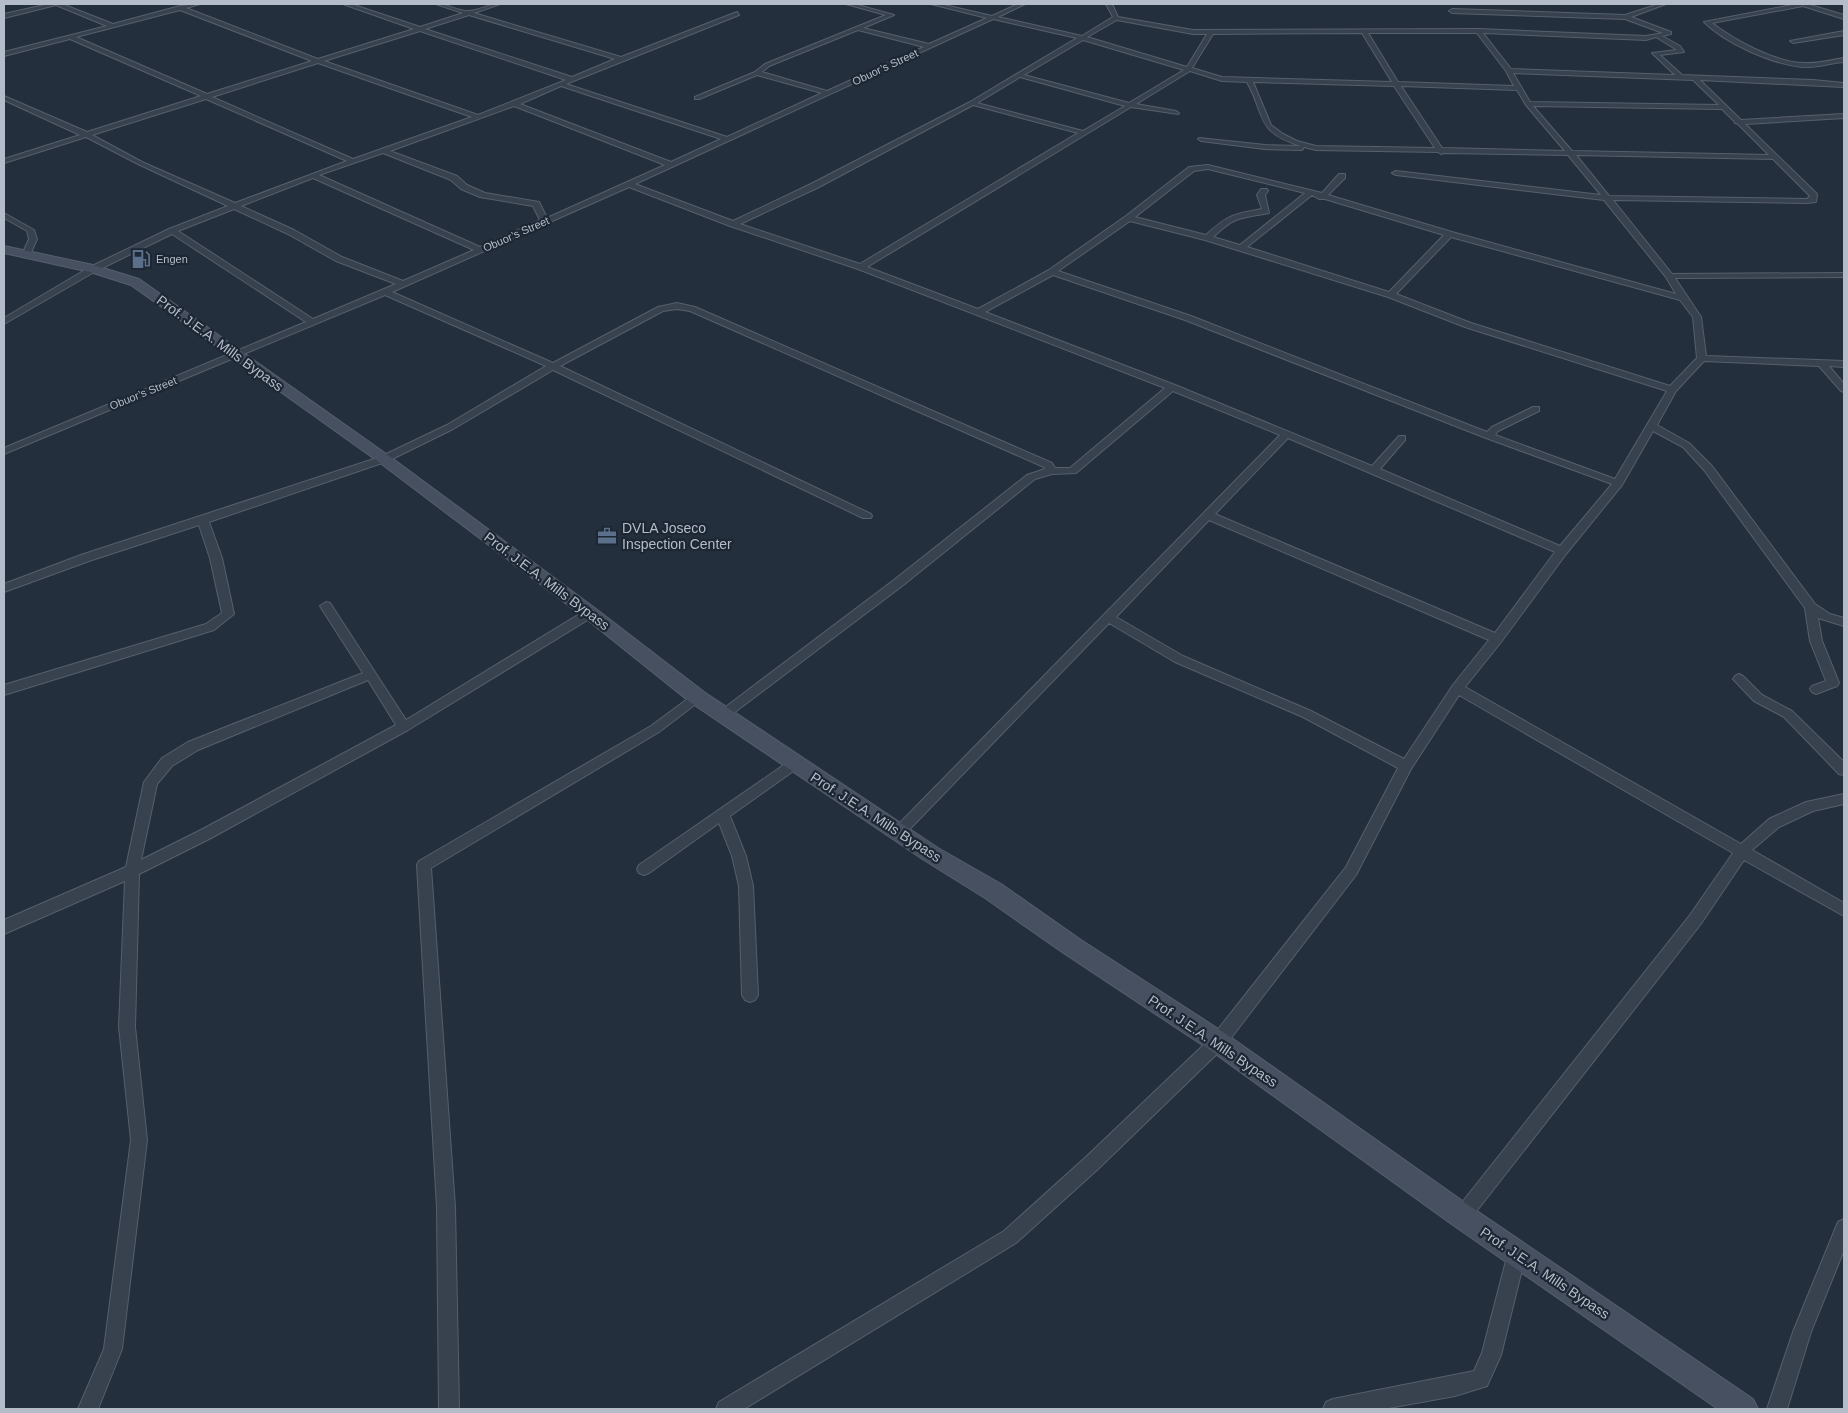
<svg xmlns="http://www.w3.org/2000/svg" width="1848" height="1413" font-family="Arial,sans-serif">
<rect width="100%" height="100%" fill="#242f3e"/>
<g fill="none" stroke-linecap="round" stroke-linejoin="round">
<!-- street casing -->
<g stroke="#565f6c" stroke-width="2">
<g id="street">
<path d="M 49,4 L 62,4 L 113,24 L 180,6 L 200,4 L 186,8 L 318,59 L 414,29 L 343,4 L 351,4 L 420,27 L 463,13 L 436,4 C 448,4 457,11 468,11 C 478,11 489,4 500,4 L 474,13 L 621,57 L 737,12 L 739,15 L 566,84 L 727,137 L 822,93 L 757,75 L 699,99 L 695,99 L 695,97 L 755,72 L 765,64 L 886,15 L 846,4 L 854,4 L 894,15 L 863,28 L 929,44 L 987,18 L 931,4 L 940,4 L 992,16 L 1018,4 L 1025,4 L 998,17 L 1082,36 L 1113,17 L 1106,4 L 1112,4 L 1118,17 L 1193,30 L 1479,29 L 1646,36 L 1663,33 L 1625,19 L 1452,13 L 1449,11 L 1452,9 L 1625,15 L 1659,4 L 1666,4 L 1631,17 L 1671,32 L 1671,34 L 1662,36 L 1680,46 L 1684,52 L 1660,55 L 1682,75 L 1813,80 L 1844,83 L 1844,87 L 1700,80 L 1741,120 L 1844,114 L 1844,118 L 1745,124 L 1817,194 L 1816,202 L 1807,203 L 1613,200 L 1672,274 L 1844,273 L 1844,277 L 1675,278 L 1701,317 L 1706,356 L 1844,361 L 1844,367 L 1829,366 L 1844,384 L 1844,392 L 1841,391 L 1819,366 L 1704,361 L 1676,391 L 1657,425 L 1689,443 L 1712,466 L 1815,604 L 1830,614 L 1844,618 L 1844,626 L 1818,618 L 1822,641 L 1839,683 L 1837,686 L 1816,694 L 1812,692 L 1810,689 L 1812,686 L 1826,681 L 1810,641 L 1805,608 L 1704,470 L 1683,447 L 1653,431 L 1622,485 L 1566,554 L 1501,642 L 1465,687 L 1741,844 L 1769,819 L 1806,802 L 1844,794 L 1844,804 L 1813,811 L 1779,827 L 1752,850 L 1844,903 L 1844,916 L 1744,860 L 1700,925 L 1468,1222 L 1462,1225 L 1456,1222 L 1453,1216 L 1456,1210 L 1690,915 L 1733,853 L 1459,695 L 1411,769 L 1356,875 L 1224,1047 L 1098,1169 L 1016,1243 L 744,1409 L 716,1409 L 719,1402 L 1004,1231 L 1086,1157 L 1212,1037 L 1346,867 L 1398,768 L 1303,717 L 1175,662 L 1109,623 L 903,836 L 898,838 L 893,836 L 891,832 L 1280,435 L 1173,391 L 1076,473 L 1052,474 L 1035,479 L 902,586 L 727,718 L 719,718 L 717,715 L 719,712 L 894,580 L 1027,475 L 1045,469 L 1044,467 L 690,311 L 677,309 L 663,311 L 560,366 L 871,514 L 872,516 L 871,518 L 863,518 L 553,370 L 453,429 L 388,461 L 209,522 L 222,558 L 234,614 L 214,630 L 4,695 L 4,685 L 206,624 L 222,613 L 210,558 L 199,525 L 89,561 L 4,592 L 4,584 L 81,555 L 380,457 L 447,425 L 546,366 L 385,295 L 4,454 L 4,448 L 306,322 L 172,234 L 96,271 L 4,324 L 4,318 L 90,267 L 169,229 L 228,206 L 138,164 L 86,137 L 4,163 L 4,159 L 80,135 L 4,100 L 4,96 L 87,132 L 201,96 L 70,39 L 4,56 L 4,52 L 107,26 L 56,5 L 4,18 L 4,14 ZM 180,10 L 312,61 L 207,94 L 76,37 ZM 469,15 L 615,59 L 572,77 L 425,29 ZM 993,19 L 1077,38 L 970,102 L 811,184 L 733,221 L 635,184 ZM 1117,20 L 1193,34 L 1207,34 L 1187,67 L 1087,37 ZM 858,30 L 924,47 L 827,91 L 762,72 L 769,66 ZM 420,31 L 566,80 L 478,115 L 324,61 ZM 1362,33 L 1392,82 L 1222,77 L 1192,68 L 1213,34 ZM 1368,33 L 1477,33 L 1506,71 L 1514,86 L 1398,82 ZM 1483,33 L 1646,40 L 1656,37 L 1677,50 L 1652,53 L 1675,75 L 1511,69 ZM 1083,40 L 1184,70 L 1129,103 L 1024,75 ZM 318,63 L 472,117 L 353,159 L 212,97 ZM 1190,71 L 1222,81 L 1247,82 C 1266,116 1255,132 1301,146 L 1265,145 L 1199,138 L 1198,139 L 1201,141 L 1265,149 L 1301,150 L 1303,149 L 1304,147 L 1316,150 L 1438,152 L 1441,154 L 1444,153 L 1568,155 L 1601,195 L 1396,171 L 1392,173 L 1396,175 L 1604,200 L 1666,277 L 1676,294 L 1452,232 L 1328,195 L 1345,178 L 1345,174 L 1339,174 L 1322,193 L 1208,165 L 1189,167 L 1126,216 L 1049,270 L 978,309 L 867,267 L 1131,107 L 1178,114 L 1179,113 L 1176,111 L 1136,104 ZM 1513,73 L 1693,80 L 1719,105 L 1530,102 ZM 1020,77 L 1125,106 L 1083,131 L 977,103 ZM 1253,82 L 1394,86 L 1435,148 L 1316,146 L 1297,141 L 1283,134 L 1271,125 ZM 561,86 L 721,139 L 671,162 L 520,104 ZM 1401,86 L 1517,90 L 1526,105 L 1565,151 L 1442,148 ZM 206,99 L 347,161 L 235,203 L 142,162 L 92,135 ZM 973,105 L 1078,133 L 860,264 L 740,224 L 817,188 ZM 514,106 L 665,165 L 547,218 L 539,202 L 485,193 L 467,185 L 457,176 L 390,151 ZM 1533,106 L 1722,109 L 1734,121 L 1735,123 L 1738,124 L 1769,155 L 1572,151 ZM 383,153 L 451,180 L 461,189 L 480,197 L 533,206 L 540,220 L 480,247 L 319,175 ZM 1576,155 L 1773,159 L 1810,196 L 1807,199 L 1609,196 ZM 1208,169 L 1305,193 L 1240,245 L 1213,237 C 1237,215 1239,219 1269,213 L 1265,195 L 1268,191 L 1267,189 L 1261,189 L 1257,195 L 1262,209 C 1233,214 1228,215 1206,235 L 1135,217 L 1194,171 ZM 313,178 L 474,250 L 403,281 L 342,257 L 294,230 L 241,206 ZM 629,187 L 730,226 L 858,269 L 1165,388 L 1070,468 L 1055,468 L 1052,463 L 695,307 L 677,303 L 658,307 L 553,363 L 392,292 ZM 1312,195 L 1319,199 L 1325,199 L 1444,235 L 1389,292 L 1247,247 ZM 234,209 L 288,234 L 336,261 L 396,284 L 313,319 L 178,231 ZM 1130,221 L 1205,240 L 1388,297 L 1465,327 L 1667,391 L 1615,479 L 1495,435 L 1498,431 L 1539,411 L 1539,407 L 1533,407 L 1492,427 L 1487,432 L 1191,316 L 1058,271 ZM 1451,237 L 1680,300 L 1693,317 L 1697,358 L 1670,386 L 1471,323 L 1396,294 ZM 1053,275 L 1185,320 L 1486,438 L 1612,484 L 1560,546 L 1380,469 L 1405,440 L 1405,436 L 1399,436 L 1372,466 L 1175,385 L 985,312 ZM 1288,438 L 1555,552 L 1495,633 L 1215,514 ZM 1209,520 L 1489,640 L 1453,685 L 1404,759 L 1311,711 L 1183,656 L 1116,617 Z"/>
<path d="M 1797,4 L 1807,4 L 1844,15 L 1844,19 L 1803,6 L 1712,23 C 1734,40 1776,63 1805,63 C 1818,64 1831,60 1844,58 L 1844,62 C 1830,63 1816,68 1802,67 C 1772,64 1725,43 1704,22 Z"/>
<polygon points="1844,31 1844,35 1793,43 1790,41"/>
<polygon points="4,213 34,230 37,239 29,257 22,255 29,239 27,231 4,218"/>
<path d="M 326,602 L 330,603 L 406,720 L 586,610 L 590,609 L 596,613 L 594,616 L 408,730 L 211,838 L 139,874 L 135,1027 L 147,1140 L 122,1349 L 98,1409 L 78,1409 L 104,1349 L 131,1140 L 119,1027 L 125,881 L 4,934 L 4,920 L 126,867 L 144,782 L 162,758 L 188,742 L 363,673 L 320,606 ZM 368,680 L 396,725 L 201,830 L 141,860 L 157,784 L 172,766 L 198,750 Z"/>
<polygon points="1739,674 1743,676 1762,695 1792,711 1844,762 1844,775 1839,774 1784,717 1754,701 1733,679 1735,676"/>
<polygon points="697,692 701,694 703,697 701,700 659,732 431,868 455,1207 459,1409 439,1409 437,1207 417,865 419,861 651,726"/>
<polygon points="794,758 799,759 801,763 799,767 730,816 746,856 753,886 758,995 755,1000 750,1002 745,1000 742,995 739,886 732,856 719,823 649,873 644,875 639,873 637,869 639,865"/>
<polygon points="1844,1219 1844,1250 1811,1332 1787,1409 1767,1409 1793,1332 1838,1222"/>
<polygon points="1517,1244 1523,1247 1526,1253 1501,1355 1487,1386 1455,1396 1383,1409 1323,1409 1326,1402 1333,1399 1474,1371 1482,1353 1508,1253 1511,1247"/>
</g>
</g>
<!-- secondary casing -->
<g stroke="#565f6c" stroke-width="2">
<polygon id="secondary" points="4,246 93,265 139,279 389,456 596,609 704,692 938,848 1001,884 1081,940 1226,1034 1471,1207 1753,1399 1758,1409 1718,1409 1453,1225 1210,1050 1065,954 985,898 924,860 690,702 584,617 379,462 131,285 90,272 4,253"/>
</g>
<!-- street -->
<use href="#street" fill="#38414e" fill-rule="evenodd"/>
<!-- secondary -->
<use href="#secondary" fill="#465061" fill-rule="evenodd"/>
</g>
<!-- icons -->
<defs>
<g id="fuel-bare" transform="scale(1.5)"><path d="M-5.5-6h7V0h2V4h1.3V-2.5L3-4.5l.8-.8L6-3V5H2.5V1h-1V6h-7ZM-4.2-4.7v3.2H.2V-4.7Z" fill="#5c6f8a" stroke="#1d2633" stroke-width="2.5" paint-order="stroke"/></g>
<g id="office-bare" transform="scale(1.5)"><path d="M-6-3h4V-5.5h4V-3h4V5H-6ZM-1-4.5V-3h2v-1.5ZM-6 0V1H6V0Z" fill="#5c6f8a" stroke="#1d2633" stroke-width="2.5" paint-order="stroke"/></g>
</defs>
<g fill-rule="evenodd">
<use href="#fuel-bare" x="141" y="259"/>
<use href="#office-bare" x="607" y="536"/>
</g>
<g text-anchor="middle" dominant-baseline="central" stroke-width="4.5" stroke-linejoin="round" paint-order="stroke">
<!-- far-street labels -->
<g font-size="11" fill="#b4bcc9" stroke="#1d2633">
<text transform="translate(885 67) rotate(-25)">Obuor’s Street</text>
<text transform="translate(516 234) rotate(-24)">Obuor’s Street</text>
<text transform="translate(143 393) rotate(-22)">Obuor’s Street</text>
</g>
<!-- far-poi labels -->
<g font-size="11" fill="#b4bcc9" stroke="#1d2633" text-anchor="start">
<text x="156" y="259">Engen</text>
</g>
<!-- street labels -->
<g font-size="14" fill="#b4bcc9" stroke="#1d2633">
<text transform="translate(220 343) rotate(36)">Prof. J.E.A. Mills Bypass</text>
<text transform="translate(547 581) rotate(37)">Prof. J.E.A. Mills Bypass</text>
<text transform="translate(876 817) rotate(33)">Prof. J.E.A. Mills Bypass</text>
<text transform="translate(1213 1041) rotate(34)">Prof. J.E.A. Mills Bypass</text>
<text transform="translate(1545 1273) rotate(34)">Prof. J.E.A. Mills Bypass</text>
</g>
<!-- poi labels -->
<g font-size="14" fill="#b4bcc9" stroke="#1d2633" text-anchor="start">
<text x="622" y="528">DVLA Joseco<tspan x="622" dy="16">Inspection Center</tspan></text>
</g>
</g>
<!-- border -->
<rect width="1848" height="1413" fill="none" stroke="#b4bcc9" stroke-width="10"/>
</svg>
